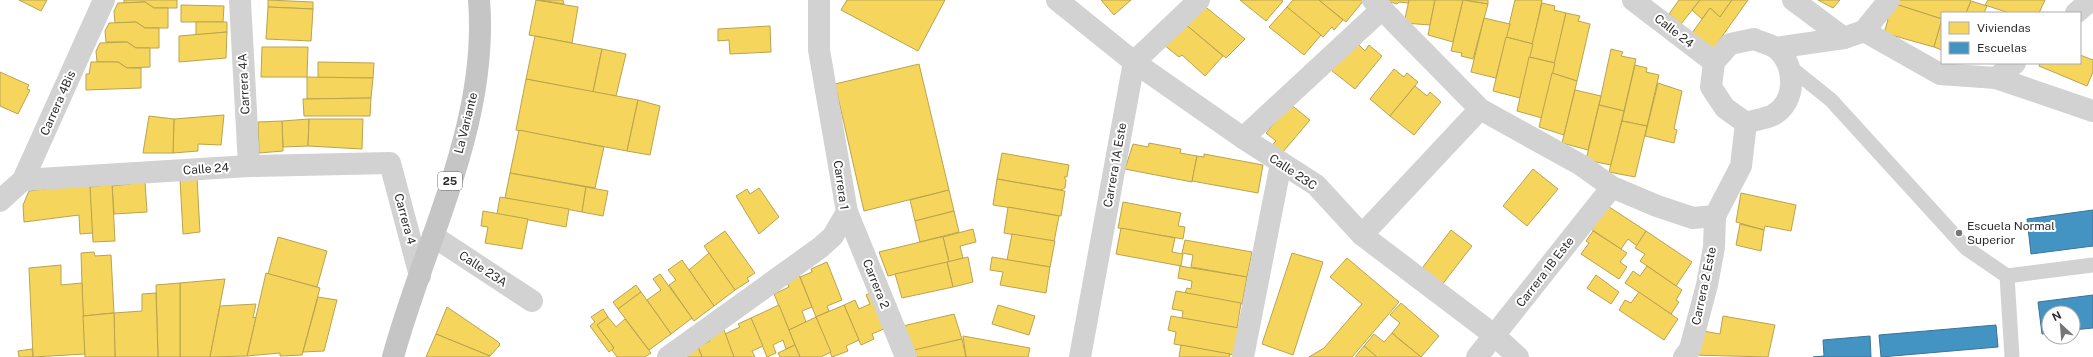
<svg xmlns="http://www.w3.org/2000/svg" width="2093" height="357" font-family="'Public Sans',sans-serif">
<rect width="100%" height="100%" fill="#fff"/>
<!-- homes -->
<g fill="#f6d55c" stroke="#baa34e">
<polygon points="19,0 47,0 41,11"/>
<polygon points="124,0 177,0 177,8 154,8 145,2 124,3"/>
<polygon points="268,0 313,2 313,9 268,7"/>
<polygon points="536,0 578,7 572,43 529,35"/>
<polygon points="540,0 563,0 564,4"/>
<polygon points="847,0 945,0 918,51 841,10"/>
<polygon points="1101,0 1131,0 1114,15"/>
<polygon points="1240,0 1281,0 1283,1 1266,21"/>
<polygon points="1293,0 1319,0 1343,20 1334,30 1332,27 1323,37 1287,7"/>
<polygon points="1319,0 1364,0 1346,22"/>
<polygon points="1383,0 1409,0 1408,3 1399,2 1397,4"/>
<polygon points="1409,0 1435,0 1430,25 1404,23"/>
<polygon points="1435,0 1463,0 1453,42 1428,35"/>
<polygon points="1463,0 1488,0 1488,4"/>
<polygon points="1463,0 1488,4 1473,59 1461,56 1462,53 1451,51"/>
<polygon points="1515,0 1542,0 1533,44 1506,37"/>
<polygon points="1679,0 1700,0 1681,24 1669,14"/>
<polygon points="1700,0 1732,0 1720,17 1710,8 1702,19 1692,10"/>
<polygon points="1732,0 1748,0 1713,49 1692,33 1710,8 1720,17"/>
<polygon points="1818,0 1840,0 1833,8"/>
<polygon points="1892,0 1969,0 1971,1 1966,13 1942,13 1942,19 1889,2"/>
<polygon points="1988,0 2045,0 2039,13 2009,13 1985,5"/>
<polygon points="1971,1 1987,6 1984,13 1966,13"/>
<polygon points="145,2 154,8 168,8 168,28 145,28 136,22 115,23 114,11 118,3"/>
<polygon points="1889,2 1942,19 1934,47 1884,33 1888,20 1885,19"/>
<polygon points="1542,3 1555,6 1554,10 1566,13 1555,63 1529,57"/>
<polygon points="1202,4 1245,39 1226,58 1185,24"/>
<polygon points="181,5 224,6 223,22 181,22"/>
<polygon points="268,7 313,9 311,41 266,39"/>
<polygon points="1287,7 1321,35 1304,55 1269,27"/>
<polygon points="1566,13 1580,16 1578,21 1590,24 1577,81 1552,73"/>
<polygon points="1484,18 1510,24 1496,78 1471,72"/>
<polygon points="1942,19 1942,50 1934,47"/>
<polygon points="136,22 145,28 159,28 159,48 136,48 127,42 106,42 105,31 109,23"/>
<polygon points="196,22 227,22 227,32 196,35"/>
<polygon points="1184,23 1223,56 1205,76 1182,55 1179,57 1164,45"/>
<polygon points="770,26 771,52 730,54 729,40 718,41 718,29"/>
<polygon points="227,32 226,58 179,62 179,36"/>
<polygon points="535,36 602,49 593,92 526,79"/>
<polygon points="1506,37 1533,44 1520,98 1493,91"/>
<polygon points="1355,41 1365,51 1369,45 1382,56 1355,89 1331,70"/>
<polygon points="127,42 136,48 150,48 150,67 127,68 118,62 97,62 96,51 100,43"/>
<polygon points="262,47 308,47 307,77 261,77"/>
<polygon points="602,49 626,54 616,96 593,92"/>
<polygon points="1611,49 1623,52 1621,56 1636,59 1624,111 1599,105"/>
<polygon points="2080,55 2093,60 2093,72 2087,86 2039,66 2040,63 2080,63"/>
<polygon points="1529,57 1555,63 1542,118 1517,111"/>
<polygon points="91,62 118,62 127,68 141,68 141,88 86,90 86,74 89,74"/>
<polygon points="318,62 374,63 373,78 318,78"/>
<polygon points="919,64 949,190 864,211 835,84"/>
<polygon points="1635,65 1647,68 1646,72 1659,75 1647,126 1622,121"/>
<polygon points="1394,69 1404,77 1407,73 1418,82 1390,116 1370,99"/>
<polygon points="0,72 29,85 27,89 30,90 18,114 0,106"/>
<polygon points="1552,73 1577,81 1564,135 1539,127"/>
<polygon points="307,77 373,78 371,98 307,99"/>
<polygon points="526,79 638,100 627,151 516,130"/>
<polygon points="1658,83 1682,91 1674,129 1677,130 1674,143 1645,136"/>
<polygon points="1415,86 1427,96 1430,92 1441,102 1414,135 1390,116"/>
<polygon points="1575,90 1601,96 1588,150 1562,143"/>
<polygon points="371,98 370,116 304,116 303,99"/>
<polygon points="638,100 660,106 650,155 627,151"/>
<polygon points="1290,104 1310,120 1282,153 1272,145 1276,141 1266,133"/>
<polygon points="1599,105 1624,111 1611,165 1586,160"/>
<polygon points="224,115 221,145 198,144 198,151 173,153 174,119"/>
<polygon points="149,116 174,119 173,153 143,153"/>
<polygon points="309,119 308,146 283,147 282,121"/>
<polygon points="309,119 363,119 362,149 308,146"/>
<polygon points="282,121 283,151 259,153 258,122"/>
<polygon points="1622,121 1647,126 1635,177 1609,172"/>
<polygon points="519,130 604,147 595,188 510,173"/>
<polygon points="1149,143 1181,149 1180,153 1197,156 1192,182 1125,169 1133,144 1148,147"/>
<polygon points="1002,153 1069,165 1067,177 1064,177 1066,180 1065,188 1061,190 997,179"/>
<polygon points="1204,154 1263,165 1258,193 1192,181 1197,156 1204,157"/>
<polygon points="1533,169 1558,189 1527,226 1503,206"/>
<polygon points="510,173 586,187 582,212 505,198"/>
<polygon points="197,178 200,232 183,234 180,179"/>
<polygon points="997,179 1065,191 1061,216 993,205"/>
<polygon points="145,182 147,212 114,214 112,186"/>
<polygon points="90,183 93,233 80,234 79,215 24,222 23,205 29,191"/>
<polygon points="112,184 115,241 93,242 90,187"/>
<polygon points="586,187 608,191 603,216 582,212"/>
<polygon points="759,188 779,217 759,234 736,196 747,189 750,194"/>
<polygon points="949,190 954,211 915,221 910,200"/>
<polygon points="1741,193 1796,205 1791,231 1765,226 1764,230 1736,222"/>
<polygon points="500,197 569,209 566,227 497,214"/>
<polygon points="1600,201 1646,231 1637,246 1628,239 1621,249 1585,225"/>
<polygon points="1123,202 1181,213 1178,226 1185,227 1183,239 1118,228"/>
<polygon points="1008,207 1059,216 1054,242 1004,233"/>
<polygon points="483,211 528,219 522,249 485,243 488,227 481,226"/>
<polygon points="954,211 959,232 920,242 915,221"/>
<polygon points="1740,224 1764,230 1761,251 1736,245"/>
<polygon points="1121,228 1175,238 1172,252 1183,254 1181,266 1116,254"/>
<polygon points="973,229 976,242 960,246 963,258 949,262 943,237"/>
<polygon points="1451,230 1472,246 1441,286 1420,271"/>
<polygon points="725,231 755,273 747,278 749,281 735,290 704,246"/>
<polygon points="1593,231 1627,253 1620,262 1627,267 1619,279 1581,254 1589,243 1586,241"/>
<polygon points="1646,231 1692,262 1676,286 1640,261 1645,254 1635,248"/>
<polygon points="1012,234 1055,241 1050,267 1007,260"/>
<polygon points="278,237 327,251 317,287 268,274"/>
<polygon points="941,237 943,237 949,262 888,276 879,252"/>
<polygon points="1185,240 1252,252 1247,277 1191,267 1193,255 1182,253"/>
<polygon points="94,252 95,256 111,255 114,313 83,316 81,253"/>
<polygon points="709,253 735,290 714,306 689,270"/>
<polygon points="1292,253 1323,262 1293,355 1262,344"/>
<polygon points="968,257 973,282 953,287 947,262"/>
<polygon points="992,257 1050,267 1046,293 1000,285 1003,272 990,270"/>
<polygon points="1347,258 1399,302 1352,357 1309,357 1324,348 1362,304 1330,277"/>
<polygon points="682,260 714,306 694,321 669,285 676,280 668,270"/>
<polygon points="827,262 842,300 827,306 829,311 816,317 800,277 812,272 811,269"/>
<polygon points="947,262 953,287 902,298 895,274"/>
<polygon points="61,265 61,285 82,283 85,354 33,357 29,268"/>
<polygon points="1180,266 1247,277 1242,304 1185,293 1187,288 1191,289 1192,281 1178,278"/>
<polygon points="1647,266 1682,290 1676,300 1679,302 1671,314 1625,283 1633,271 1640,276"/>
<polygon points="266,273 320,288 302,355 280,356 280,353 247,356"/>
<polygon points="660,274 692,318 671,334 647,300 661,290 653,279"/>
<polygon points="799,275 812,307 802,311 806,322 789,330 774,294 789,287 786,280"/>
<polygon points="1596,275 1619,292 1611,304 1587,288"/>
<polygon points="225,279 210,357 180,357 180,283"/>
<polygon points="180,283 180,357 158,357 156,285"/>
<polygon points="636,285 641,292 618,309 613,302"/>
<polygon points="1176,291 1241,303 1237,328 1182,318 1183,311 1172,309"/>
<polygon points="641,292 671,334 649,350 618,309"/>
<polygon points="872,292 886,328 872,334 874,339 861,345 844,305 855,300 859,309 870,304 866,295"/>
<polygon points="1639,292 1678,319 1664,340 1619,310 1625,300 1631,303"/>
<polygon points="156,293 158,357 115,357 114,313 142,311 142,294"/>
<polygon points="318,297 337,300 324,351 303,352"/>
<polygon points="1401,303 1439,336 1421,357 1392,333 1400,323 1390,315"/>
<polygon points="256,304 253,318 256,317 247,356 210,357 220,306"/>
<polygon points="779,305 795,345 786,349 783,340 773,345 776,353 767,357 751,318"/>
<polygon points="844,305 859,340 846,346 848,351 832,357 816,317"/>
<polygon points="998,305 1035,316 1029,335 992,324"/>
<polygon points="447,307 497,341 500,344 499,346 490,356 436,334"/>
<polygon points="603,309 608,317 597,325 614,348 609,352 590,326 595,322 591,317"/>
<polygon points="114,313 115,357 85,357 83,316"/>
<polygon points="954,314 962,339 912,351 903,326"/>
<polygon points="1171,316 1239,328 1234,355 1174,344 1176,332 1168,330"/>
<polygon points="1723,316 1775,325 1768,357 1693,355 1698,330 1720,334"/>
<polygon points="608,317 616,327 625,319 651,353 645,357 617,357 612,350 614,348 597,325"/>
<polygon points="816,317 831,352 821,357 800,357 789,330"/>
<polygon points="751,318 763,346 752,351 755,357 734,357 725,334 740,327 738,324"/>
<polygon points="724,330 734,357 702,357 698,347 710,341 708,337"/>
<polygon points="1392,333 1400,340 1421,357 1377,357 1364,346 1374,334 1384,342"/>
<polygon points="436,334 490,356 489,357 426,357"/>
<polygon points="963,336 1030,348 1028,357 966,357"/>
<polygon points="962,339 966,357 917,357 914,350"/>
<polygon points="795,345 800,357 780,357 778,353"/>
<polygon points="1181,345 1230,354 1229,357 1179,357"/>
<polygon points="1364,346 1377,357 1355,357"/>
<polygon points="698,347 702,357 684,357"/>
<polygon points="32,349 33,357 19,357 18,351"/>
</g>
<!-- schools -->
<g fill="#4393c3" stroke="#3c7496">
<polygon points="2093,210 2093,246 2031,254 2027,219"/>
<polygon points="2093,295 2093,328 2073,330 2073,313 2049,313 2049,333 2042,334 2038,302"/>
<polygon points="1996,325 1998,347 1881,357 1879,335"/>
<polygon points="1870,336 1871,357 1813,357 1824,356 1823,340"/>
</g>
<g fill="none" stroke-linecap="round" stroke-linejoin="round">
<!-- service -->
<g stroke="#d2d2d2" stroke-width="15">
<polyline points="1790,67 1831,100 1966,248 2007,276 2012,357"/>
<polyline points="2007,276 2093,265"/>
</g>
<!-- minor -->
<g stroke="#d2d2d2" stroke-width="22">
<polyline points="1057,0 1134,62 1243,138 1316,185 1362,235 1494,335 1518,357"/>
<polyline points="1373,0 1480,109 1581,165 1612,187 1657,206 1693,218 1715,216"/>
<polyline points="1633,0 1714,62"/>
<polyline points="1793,0 1844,38"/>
<polyline points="240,1 249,166"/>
<polyline points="2076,13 2091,0"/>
<polyline points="1864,31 1889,0"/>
<path d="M 1754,39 C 1760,42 1771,44 1777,49 C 1796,65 1797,102 1773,115 C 1765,119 1754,120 1746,123 L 1725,108 L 1711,87 L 1714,62 L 1730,44 Z"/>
<polyline points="1776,48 1844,38 1864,31 1940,74 1996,78 2093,111"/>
<polyline points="1996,78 2015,63"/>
<polyline points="1243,138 1382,9"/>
<polyline points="23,180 249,166 390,163 420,276"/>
<polyline points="0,201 23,180 104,0"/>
<polyline points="847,212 906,357"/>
<polyline points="1362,235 1480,109"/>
<polyline points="433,236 532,301"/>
<polyline points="668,357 821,247 833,236 847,212 819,50 819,0"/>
<polyline points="1080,357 1134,62 1199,0"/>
<polyline points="1243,357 1281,163"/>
<polyline points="1477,357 1612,187"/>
<polyline points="1684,357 1690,349 1707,285 1714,247 1715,216 1741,166 1746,123"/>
</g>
<!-- primary -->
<path stroke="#c5c5c5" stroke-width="22" d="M 393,357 C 425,240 489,124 479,0"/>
</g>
<!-- markers -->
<circle fill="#767676" stroke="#fff" stroke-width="1.5" cx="1959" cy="233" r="4"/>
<g text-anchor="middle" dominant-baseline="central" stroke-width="4" stroke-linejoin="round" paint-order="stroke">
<!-- shield labels -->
<rect fill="#fff" stroke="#6c6c6c" stroke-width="1" x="438" y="172" width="24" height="18" rx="3"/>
<g font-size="11" font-weight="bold" fill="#2d2d2d">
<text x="450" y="181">25</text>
</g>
<!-- street labels -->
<g font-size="12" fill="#2d2d2d" stroke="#fff">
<text transform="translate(1674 31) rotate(38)">Calle 24</text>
<text transform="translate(244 84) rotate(-93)">Carrera 4A</text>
<text transform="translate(58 103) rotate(-66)">Carrera 4Bis</text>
<text transform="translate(466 123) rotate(-76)">La Variante</text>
<text transform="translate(1115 165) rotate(-80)">Carrera 1A Este</text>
<text transform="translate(206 169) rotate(-4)">Calle 24</text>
<text transform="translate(1293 172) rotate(34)">Calle 23C</text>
<text transform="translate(841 185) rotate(82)">Carrera 1</text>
<text transform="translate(405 219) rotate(75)">Carrera 4</text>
<text transform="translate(483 269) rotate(33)">Calle 23A</text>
<text transform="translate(1545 272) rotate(-52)">Carrera 1B Este</text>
<text transform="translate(876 284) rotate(68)">Carrera 2</text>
<text transform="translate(1704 286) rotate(-78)">Carrera 2 Este</text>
</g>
<!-- poi labels -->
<g font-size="12" fill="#2d2d2d" stroke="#fff" text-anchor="start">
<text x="1967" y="226">Escuela Normal<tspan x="1967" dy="14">Superior</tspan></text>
</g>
</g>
<!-- legend -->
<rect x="1941" y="12" width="140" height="52" fill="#ffffff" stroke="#ababab"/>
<rect x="1949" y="22" width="20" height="12" fill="#f6d55c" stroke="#ababab"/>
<text x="1977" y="32" font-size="12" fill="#2d2d2d">Viviendas</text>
<rect x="1949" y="42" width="20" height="12" fill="#4393c3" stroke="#ababab"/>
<text x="1977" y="52" font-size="12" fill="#2d2d2d">Escuelas</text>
<!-- north arrow -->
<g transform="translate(2061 325) rotate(334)"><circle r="19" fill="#ffffff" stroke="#ababab"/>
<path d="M0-3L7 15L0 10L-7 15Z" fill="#767676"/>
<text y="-6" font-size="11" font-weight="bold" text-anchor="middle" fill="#2d2d2d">N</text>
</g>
</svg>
